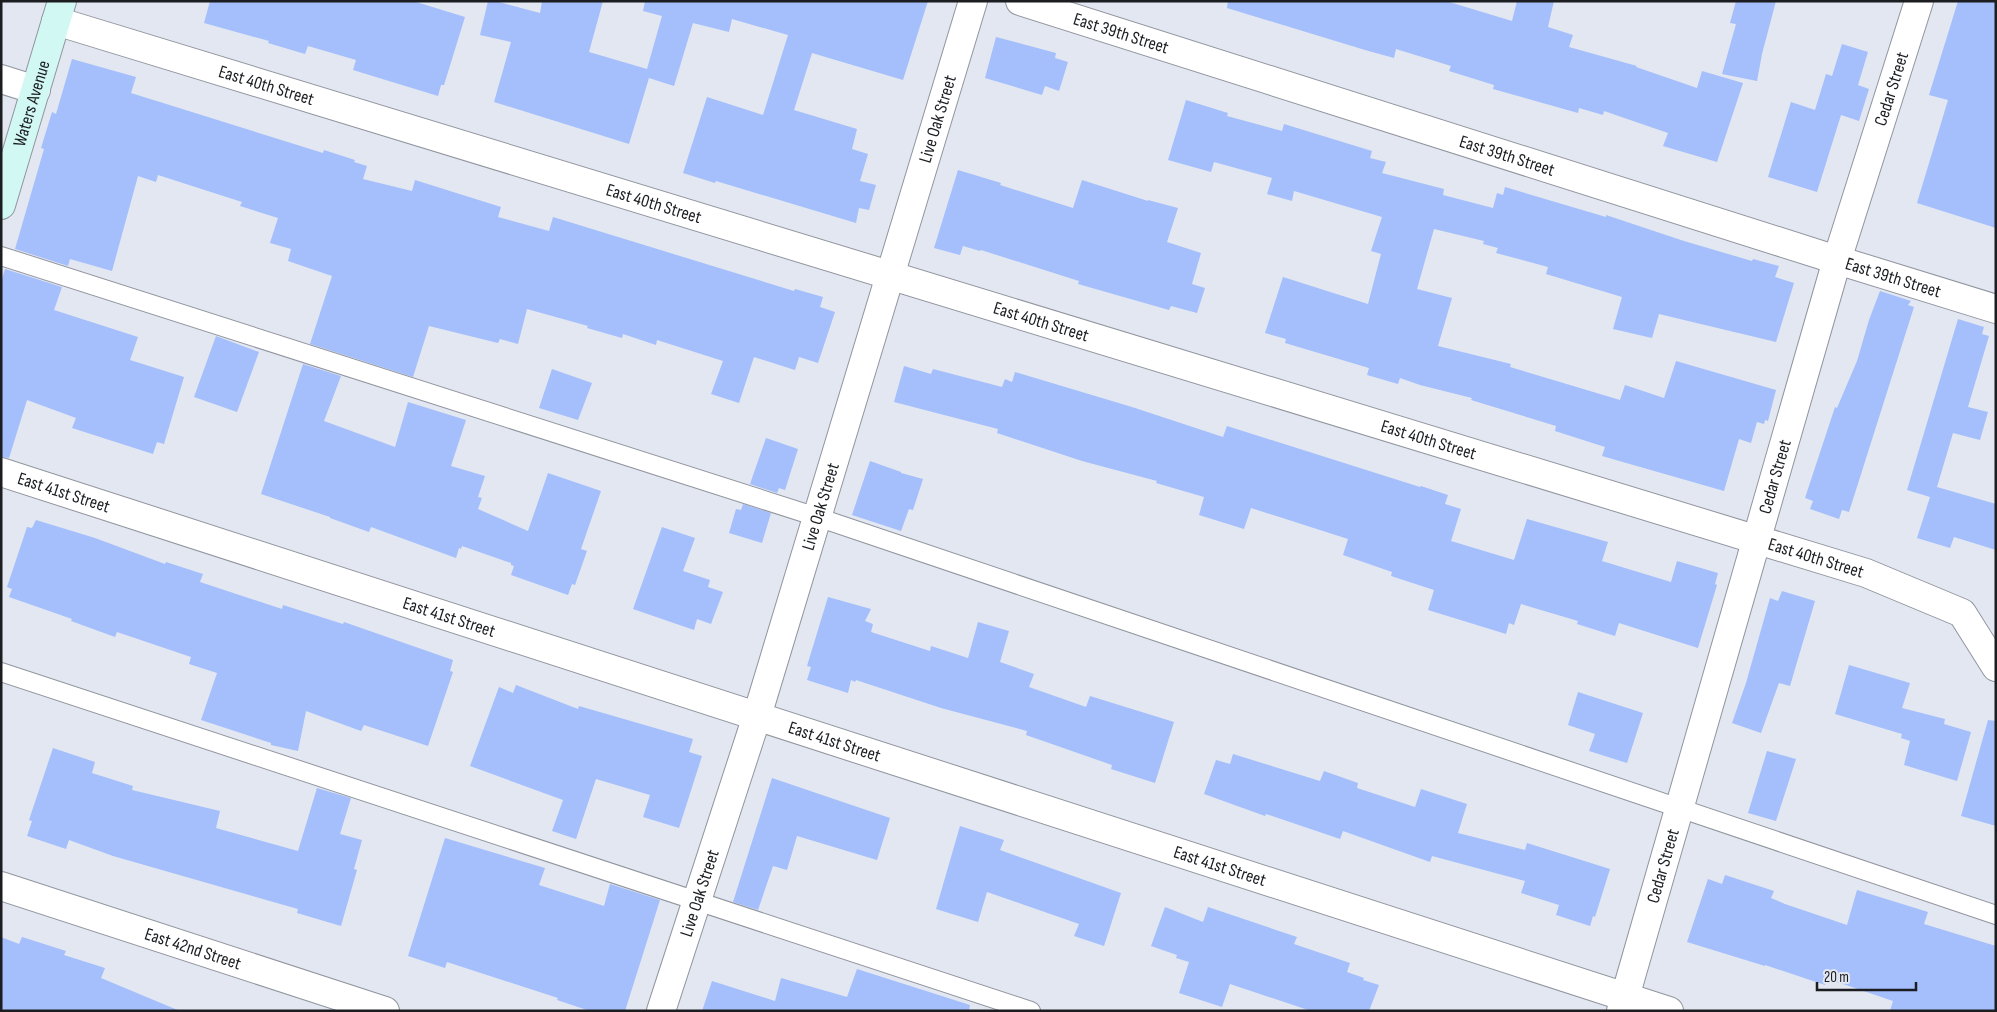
<svg xmlns="http://www.w3.org/2000/svg" width="1997" height="1012" font-family="'Sofia Sans Condensed',sans-serif">
<rect width="100%" height="100%" fill="#e2e7f1"/>
<!-- building -->
<g fill="#a4bffb">
<polygon points="210,1 413,1 465,17 444,85 441,85 438,96 353,70 356,60 308,46 305,54 268,43 269,41 204,23"/>
<polygon points="488,1 495,1 540,13 542,1 603,1 589,52 647,69 662,16 643,11 645,1 928,1 903,80 812,53 794,110 857,129 852,149 868,154 860,181 876,185 869,210 859,208 856,223 716,181 715,183 683,173 707,97 763,115 788,35 732,19 729,32 693,23 674,86 649,78 629,144 494,102 511,42 480,35"/>
<polygon points="1228,1 1446,1 1512,21 1517,1 1554,1 1548,27 1573,35 1569,47 1637,66 1636,67 1697,88 1702,71 1743,83 1717,162 1663,146 1668,133 1604,111 1603,115 1579,108 1578,113 1493,89 1494,85 1449,71 1451,66 1396,49 1394,58 1365,50 1227,8"/>
<polygon points="1736,1 1776,1 1762,54 1757,81 1722,74 1736,24 1730,23"/>
<polygon points="1958,1 1996,1 1996,228 1917,203 1948,100 1929,95"/>
<polygon points="996,37 1056,53 1055,58 1068,62 1059,91 1045,86 1042,95 985,78"/>
<polygon points="1842,44 1868,52 1858,85 1869,89 1859,121 1841,115 1817,192 1768,177 1791,102 1815,110 1826,74 1832,76"/>
<polygon points="72,59 136,77 131,93 323,153 324,150 355,160 354,162 367,166 363,179 412,191 415,180 501,207 498,217 549,231 553,217 794,291 795,289 823,297 820,307 835,312 818,363 799,357 795,370 754,357 739,403 711,394 723,361 657,340 656,345 623,334 622,338 587,328 588,326 527,309 518,344 500,339 498,343 429,326 413,377 310,344 332,276 288,261 291,249 270,243 278,218 240,206 242,202 158,175 156,182 138,176 112,271 70,259 68,266 15,249 44,149 41,148 52,112 56,114"/>
<polygon points="1186,100 1228,113 1227,116 1282,131 1284,124 1372,151 1370,158 1386,162 1382,173 1444,189 1443,195 1493,208 1497,193 1503,195 1505,187 1606,217 1606,215 1684,241 1752,261 1753,259 1779,266 1775,277 1794,283 1776,342 1659,314 1652,338 1613,329 1622,297 1546,274 1548,267 1496,253 1498,248 1483,244 1484,241 1434,229 1417,289 1452,298 1438,346 1511,364 1510,367 1620,400 1625,385 1664,398 1676,361 1776,390 1768,421 1765,420 1764,424 1757,422 1751,443 1739,439 1724,491 1602,456 1605,447 1555,431 1556,426 1471,400 1472,398 1420,385 1400,378 1398,384 1367,375 1369,368 1285,343 1286,339 1265,333 1283,277 1368,304 1381,254 1371,251 1382,217 1294,191 1292,201 1267,194 1272,178 1214,162 1211,172 1168,160"/>
<polygon points="958,170 1001,183 1000,185 1073,208 1082,180 1148,201 1148,200 1178,208 1167,242 1201,253 1192,284 1205,288 1197,313 1171,306 1169,310 1078,284 1079,281 981,250 980,251 963,246 960,255 934,248"/>
<polygon points="5,269 62,287 54,310 138,337 130,360 184,377 164,444 157,442 153,454 72,428 76,418 27,400 9,458 1,457 1,282"/>
<polygon points="1880,291 1911,301 1908,305 1914,307 1849,512 1842,510 1839,519 1810,509 1813,501 1805,498 1835,407 1837,408 1857,361 1869,320"/>
<polygon points="1958,319 1984,327 1982,334 1989,336 1968,407 1988,412 1980,440 1953,433 1937,487 1996,504 1996,550 1954,537 1950,548 1917,538 1930,497 1907,490"/>
<polygon points="216,336 259,352 237,412 194,397"/>
<polygon points="303,364 341,376 324,421 395,447 408,402 466,420 451,466 485,476 478,497 482,498 478,509 528,531 548,473 601,491 581,549 587,551 575,585 572,584 568,595 511,575 514,566 511,565 511,563 462,546 461,549 459,548 456,558 371,527 369,532 330,518 330,517 261,494"/>
<polygon points="904,366 931,374 933,369 1002,387 1005,379 1012,382 1015,372 1132,407 1223,437 1227,426 1420,487 1421,486 1448,495 1445,504 1461,509 1451,541 1514,560 1527,519 1608,542 1602,561 1671,582 1677,561 1718,573 1715,584 1717,585 1698,648 1619,623 1615,636 1577,624 1578,621 1521,604 1514,625 1509,623 1506,634 1428,610 1434,590 1391,576 1392,572 1343,555 1348,539 1251,508 1244,529 1199,515 1204,497 1156,483 1157,481 1082,461 997,433 998,429 894,402"/>
<polygon points="552,369 592,383 578,420 539,408"/>
<polygon points="766,438 798,449 785,490 779,488 777,493 750,484"/>
<polygon points="870,461 901,472 901,473 923,479 913,510 909,509 901,531 852,515"/>
<polygon points="743,504 771,513 762,543 729,533 736,509 741,510"/>
<polygon points="36,520 95,538 165,564 166,562 203,574 200,582 282,609 283,605 343,624 344,622 453,660 450,671 453,672 428,746 364,725 361,731 306,711 298,751 271,745 271,743 201,720 217,673 189,664 191,657 117,632 115,637 71,621 72,619 9,597 12,589 7,587 27,527 32,528"/>
<polygon points="662,527 695,538 683,571 710,580 708,587 723,592 711,624 697,619 694,630 633,609"/>
<polygon points="1782,591 1815,601 1790,686 1779,683 1761,733 1732,723 1746,683 1770,598 1778,601"/>
<polygon points="828,597 871,609 865,621 873,624 871,632 930,651 931,646 968,658 978,622 1009,631 1000,662 1034,674 1029,687 1086,707 1090,696 1174,722 1155,783 1111,769 1112,765 1026,735 1027,731 941,708 856,680 855,682 851,680 848,693 807,680 811,667 807,666"/>
<polygon points="1849,665 1910,683 1902,708 1945,719 1944,724 1971,732 1957,781 1904,765 1910,741 1901,738 1902,734 1835,714"/>
<polygon points="516,685 578,709 579,706 693,739 689,752 702,756 679,828 643,817 650,795 596,779 576,839 552,831 563,800 470,766 499,687 513,693"/>
<polygon points="1578,692 1643,713 1627,763 1589,751 1595,734 1568,725"/>
<polygon points="1988,720 1996,721 1996,826 1961,816"/>
<polygon points="53,748 95,762 92,773 133,786 132,790 220,811 216,828 298,851 317,788 351,798 340,834 362,840 354,869 357,870 341,926 297,913 298,909 113,856 69,840 66,849 27,836 32,821 29,820"/>
<polygon points="1767,751 1796,759 1776,821 1748,813"/>
<polygon points="1233,754 1320,781 1324,771 1358,783 1357,788 1415,807 1421,789 1467,804 1458,833 1525,850 1527,843 1610,869 1595,917 1593,916 1590,926 1556,915 1559,905 1521,893 1525,881 1432,856 1430,862 1343,831 1340,839 1266,814 1265,816 1204,794 1216,760 1230,764"/>
<polygon points="772,778 890,818 877,860 797,836 787,870 773,866 758,910 733,902"/>
<polygon points="960,826 1004,840 1000,850 1121,893 1104,946 1074,936 1079,924 987,892 978,922 936,909"/>
<polygon points="445,838 545,868 539,885 604,906 610,884 660,900 625,1011 590,1011 557,1000 558,998 447,962 445,968 408,956"/>
<polygon points="1725,875 1774,891 1771,898 1785,904 1847,925 1857,890 1928,912 1924,924 1996,946 1996,1011 1890,1011 1893,1001 1846,985 1827,979 1825,985 1765,965 1765,966 1687,942 1708,879 1722,884"/>
<polygon points="1165,907 1203,922 1208,907 1297,937 1294,944 1350,963 1347,972 1364,978 1363,980 1379,985 1369,1011 1311,1011 1230,984 1222,1007 1179,993 1189,962 1176,958 1177,955 1151,946"/>
<polygon points="1,937 19,944 22,937 66,951 64,955 105,968 101,978 180,1011 1,1011"/>
<polygon points="857,969 970,1005 969,1011 702,1011 712,981 775,1001 781,978 847,997"/>
</g>
<g fill="none" stroke-linecap="round" stroke-linejoin="round">
<!-- lane casing -->
<g stroke="#91959f" stroke-width="20">
<g id="lane">
<polyline points="1,256 817,517 1996,915"/>
<polyline points="1,672 1031,1011"/>
</g>
</g>
<!-- street casing -->
<g stroke="#91959f" stroke-width="30">
<g id="street">
<path id="s1" d="M 1020,1 L 1837,260 L 1996,309"/>
<path id="s2" d="M 56,21 L 1866,573 L 1962,613 L 1996,667"/>
<polyline points="1,79 36,90"/>
<path id="s3" d="M 1,472 L 1669,1011"/>
<path id="s4" d="M 1,886 L 385,1011"/>
<path id="s5" d="M 661,1011 L 757,716 L 973,1"/>
<path id="s6" d="M 1621,1011 L 1837,260 L 1919,1"/>
</g>
</g>
<!-- secondary casing -->
<g stroke="#91959f" stroke-width="30">
<g id="secondary">
<path id="s7" d="M 1,205 L 62,1"/>
</g>
</g>
<!-- lane -->
<use href="#lane" stroke="#fff" stroke-width="18"/>
<!-- street -->
<use href="#street" stroke="#fff" stroke-width="28"/>
<!-- secondary -->
<use href="#secondary" stroke="#d2f8f3" stroke-width="28"/>
</g>
<g text-anchor="middle" dominant-baseline="central" stroke-width="5" stroke-linejoin="round" paint-order="stroke">
<!-- street labels -->
<g font-size="18" fill="#1b1d21" stroke="#e2e7f1">
<text stroke="none"><textPath href="#s1" startOffset="106">East 39th Street</textPath></text>
<text stroke="none"><textPath href="#s2" startOffset="220">East 40th Street</textPath></text>
<text stroke="none"><textPath href="#s6" startOffset="961">Cedar Street</textPath></text>
<text stroke="none"><textPath href="#s7" startOffset="106">Waters Avenue</textPath></text>
<text stroke="none"><textPath href="#s5" startOffset="934">Live Oak Street</textPath></text>
<text stroke="none"><textPath href="#s1" startOffset="511">East 39th Street</textPath></text>
<text stroke="none"><textPath href="#s2" startOffset="625">East 40th Street</textPath></text>
<text stroke="none"><textPath href="#s1" startOffset="916">East 39th Street</textPath></text>
<text stroke="none"><textPath href="#s2" startOffset="1030">East 40th Street</textPath></text>
<text stroke="none"><textPath href="#s2" startOffset="1435">East 40th Street</textPath></text>
<text stroke="none"><textPath href="#s6" startOffset="556">Cedar Street</textPath></text>
<text stroke="none"><textPath href="#s3" startOffset="66">East 41st Street</textPath></text>
<text stroke="none"><textPath href="#s5" startOffset="529">Live Oak Street</textPath></text>
<text stroke="none"><textPath href="#s2" startOffset="1840">East 40th Street</textPath></text>
<text stroke="none"><textPath href="#s3" startOffset="471">East 41st Street</textPath></text>
<text stroke="none"><textPath href="#s3" startOffset="876">East 41st Street</textPath></text>
<text stroke="none"><textPath href="#s6" startOffset="151">Cedar Street</textPath></text>
<text stroke="none"><textPath href="#s3" startOffset="1281">East 41st Street</textPath></text>
<text stroke="none"><textPath href="#s5" startOffset="124">Live Oak Street</textPath></text>
<text stroke="none"><textPath href="#s4" startOffset="202">East 42nd Street</textPath></text>
</g>
</g>
<!-- border -->
<rect width="1997" height="1012" fill="none" stroke="#1b1d21" stroke-width="5"/>
<!-- scale -->
<path d="M1817 982v8h99v-8" fill="none" stroke="#1b1d21" stroke-width="2.5"/>
<text x="1824" y="982" font-size="15" fill="#1b1d21" stroke="#e2e7f1" stroke-width="4" paint-order="stroke">20 m</text>
</svg>
